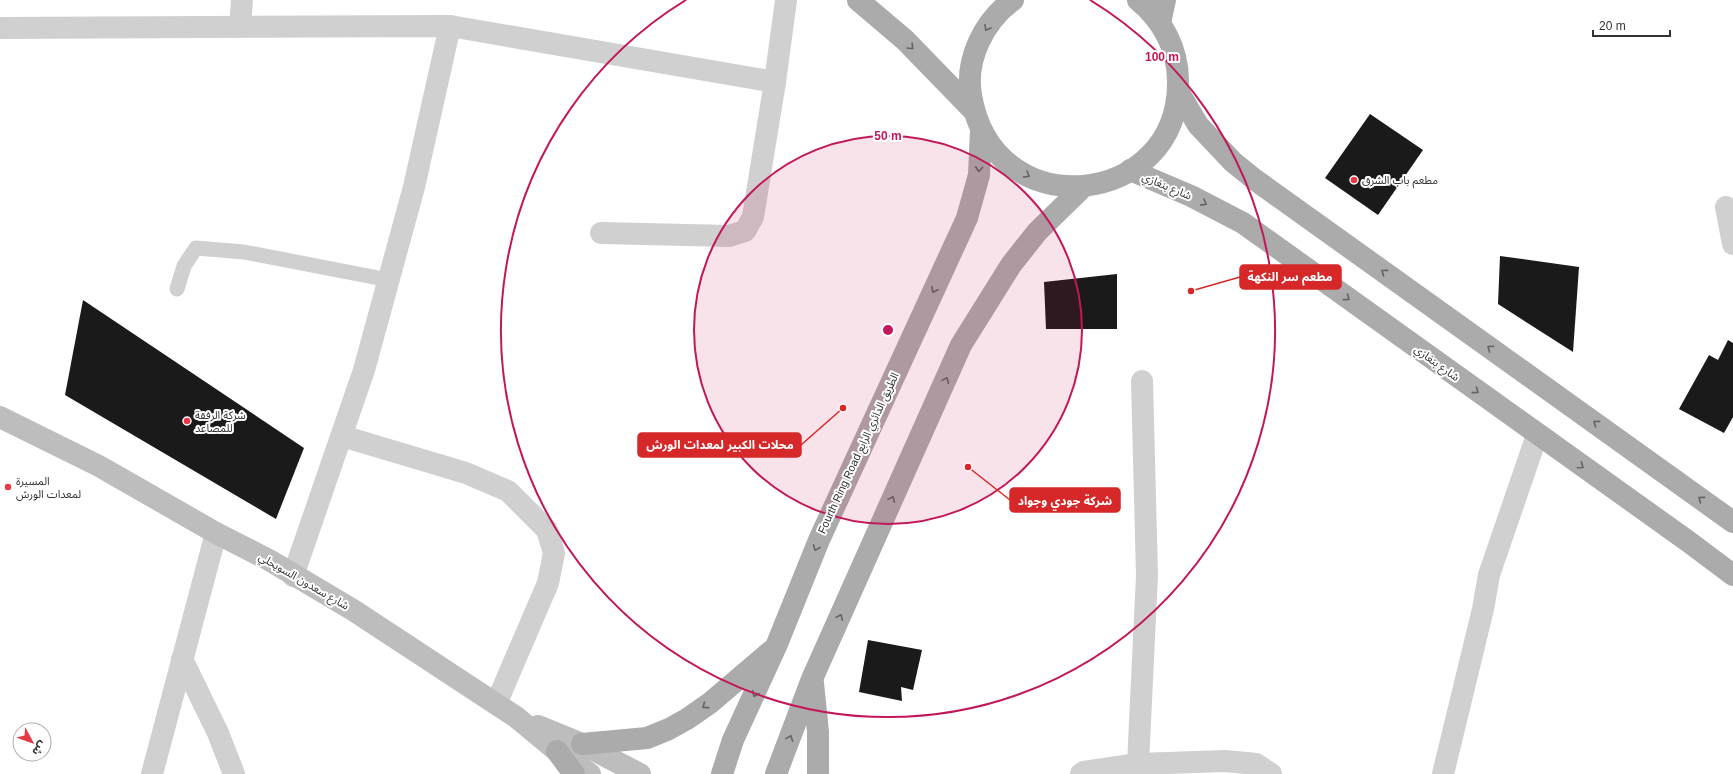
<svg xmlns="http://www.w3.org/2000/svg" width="1733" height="774" font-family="Helvetica,'Noto Sans Arabic',sans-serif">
<rect width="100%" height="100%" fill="#fff"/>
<!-- building -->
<g fill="#1a1a1a">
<polygon points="1370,114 1423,150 1378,215 1325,178"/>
<polygon points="1500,256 1579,267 1573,352 1498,304"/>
<polygon points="1117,274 1117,329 1046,329 1044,282"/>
<polygon points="83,300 304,448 276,519 65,395"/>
<polygon points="1728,340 1733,343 1733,417 1724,433 1679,409 1709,355 1718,360"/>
<polygon points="868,640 922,650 913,690 901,687 902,701 859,692"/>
</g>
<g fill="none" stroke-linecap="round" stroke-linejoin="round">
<!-- lane -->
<polyline stroke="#d0d0d0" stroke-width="15" points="177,289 184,266 196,248 244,252 389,280"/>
<!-- street -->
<g stroke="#d0d0d0" stroke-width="22">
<polyline points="240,27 242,0"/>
<polyline points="0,28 450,26 775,82"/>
<polyline points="1726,207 1733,244"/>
<polyline points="601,233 729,236 745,231 753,217 775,82 786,0"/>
<polyline points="342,436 466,473 508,491 547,530 554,553 548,583 496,704"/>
<polyline points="293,576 364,370 414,187 450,26"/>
<polyline points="182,659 218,733 234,774"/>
<polyline points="1138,764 1147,575 1142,381"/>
<polyline points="152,774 216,533"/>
<polyline points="1081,774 1084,772 1138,764 1225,761 1256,764 1271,774"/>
<polyline points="1443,774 1483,609 1489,575 1537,435"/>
</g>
<!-- secondary -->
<g stroke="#bdbdbd" stroke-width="22">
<polyline points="0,417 99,466 216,533 269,560 353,610 516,717 557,751 590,774"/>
<polyline points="538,726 582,744 640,774"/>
</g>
<!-- primary -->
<g stroke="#ababab" stroke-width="22">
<polyline points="858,0 905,40 974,111"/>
<path d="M 1013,0 C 984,21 965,59 971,95 C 993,229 1180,208 1178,81 C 1178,48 1162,20 1138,0"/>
<polyline points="1160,23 1165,0"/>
<polyline points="1178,91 1198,125 1233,162 1254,179 1733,522"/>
<polyline points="1130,170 1191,196 1243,223 1689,542 1733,575"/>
<polyline points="813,683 818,732 818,774"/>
<polyline points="582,744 647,738 669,729 687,719 710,703 771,651"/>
<polyline points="557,751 574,774"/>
<polyline points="722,774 733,740 777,644 819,540 967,218 979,175 981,130"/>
<polyline points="776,774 812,679 961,345 1011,265 1037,232 1083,187"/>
</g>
</g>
<!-- one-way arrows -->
<defs><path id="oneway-chevron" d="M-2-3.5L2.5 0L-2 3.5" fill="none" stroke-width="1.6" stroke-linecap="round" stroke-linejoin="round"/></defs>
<g stroke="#636363">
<use href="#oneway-chevron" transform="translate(987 28) rotate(120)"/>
<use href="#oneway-chevron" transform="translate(911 47) rotate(46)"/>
<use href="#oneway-chevron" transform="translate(979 169) rotate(94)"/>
<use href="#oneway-chevron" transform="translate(1027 175) rotate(29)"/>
<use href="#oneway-chevron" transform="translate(1204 203) rotate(29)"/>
<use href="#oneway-chevron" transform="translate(1384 272) rotate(-144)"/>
<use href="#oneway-chevron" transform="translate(934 290) rotate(116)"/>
<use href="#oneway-chevron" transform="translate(1347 298) rotate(36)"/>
<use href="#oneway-chevron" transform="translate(1490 348) rotate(-144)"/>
<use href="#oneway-chevron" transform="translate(946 380) rotate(-66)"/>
<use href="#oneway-chevron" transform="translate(1476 391) rotate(36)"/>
<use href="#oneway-chevron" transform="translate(1596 423) rotate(-144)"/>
<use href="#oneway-chevron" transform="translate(1581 466) rotate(35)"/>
<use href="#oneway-chevron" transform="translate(892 499) rotate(-66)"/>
<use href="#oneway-chevron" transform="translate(1701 499) rotate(-144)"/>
<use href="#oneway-chevron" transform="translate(816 548) rotate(112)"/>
<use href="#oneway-chevron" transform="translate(840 617) rotate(-66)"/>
<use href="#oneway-chevron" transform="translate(755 694) rotate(115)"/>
<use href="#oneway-chevron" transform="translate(705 706) rotate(144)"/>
<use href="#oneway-chevron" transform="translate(790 738) rotate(-69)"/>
</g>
<!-- distance rings -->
<circle cx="888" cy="330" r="194" fill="#c2185b" fill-opacity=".12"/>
<g fill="none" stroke="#c2185b" stroke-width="2">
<circle cx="888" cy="330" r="194"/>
<path d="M1090 0A387 387 0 1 1 686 0"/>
</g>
<!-- markers -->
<g fill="#e63946" stroke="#fff" stroke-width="1.5">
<circle cx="1354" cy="180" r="4"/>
<circle cx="187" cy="421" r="4"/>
<circle cx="8" cy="487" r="4"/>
</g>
<g text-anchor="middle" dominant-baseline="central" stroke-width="4" stroke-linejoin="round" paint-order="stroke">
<!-- poi labels -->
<g font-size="11" fill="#333" stroke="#fff" text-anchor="start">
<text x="1362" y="180">مطعم باب الشرق</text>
<text x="195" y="415">شركة الرفقة<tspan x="195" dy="13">للمصاعد</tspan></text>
<text x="16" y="481">المسيرة<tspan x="16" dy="13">لمعدات الورش</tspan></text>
</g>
<!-- street labels -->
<g font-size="11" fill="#333" stroke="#fff">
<text transform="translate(1167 186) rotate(23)">شارع بنغازي</text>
<text transform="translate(1437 363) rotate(36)">شارع بنغازي</text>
<text transform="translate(858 453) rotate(-65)">Fourth Ring Road الطريق الدائري الرابع</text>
<text transform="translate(304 581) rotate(30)">شارع سعدون السويحلي</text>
</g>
</g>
<circle cx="888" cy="330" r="6" fill="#c2185b" stroke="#fff" stroke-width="2"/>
<g font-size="12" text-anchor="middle" font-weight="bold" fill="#c2185b" stroke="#fff" stroke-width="4" stroke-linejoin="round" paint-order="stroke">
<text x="1162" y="61">100 m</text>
<text x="888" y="140">50 m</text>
</g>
<!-- callouts -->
<path fill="none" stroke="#d62828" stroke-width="1.5" d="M1191 291L1240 277M843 408L801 445M968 467L1010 500"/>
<g fill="#d62828" stroke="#fff" stroke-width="1.5">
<circle cx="1191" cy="291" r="4"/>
<circle cx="843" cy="408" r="4"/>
<circle cx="968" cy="467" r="4"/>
</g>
<g fill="#d62828" stroke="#d62828" stroke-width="1.5">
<rect x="1240" y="265" width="101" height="24" rx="4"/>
<rect x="638" y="433" width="163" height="24" rx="4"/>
<rect x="1010" y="488" width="110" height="24" rx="4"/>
</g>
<g font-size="12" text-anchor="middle" font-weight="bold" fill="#fff">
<text x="1290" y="281">مطعم سر النكهة</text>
<text x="720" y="449">محلات الكبير لمعدات الورش</text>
<text x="1065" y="505">شركة جودي وجواد</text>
</g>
<!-- north arrow -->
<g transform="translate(32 742) rotate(131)"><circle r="19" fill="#ffffff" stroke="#adadad"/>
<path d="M0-3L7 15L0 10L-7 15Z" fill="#e63946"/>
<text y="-6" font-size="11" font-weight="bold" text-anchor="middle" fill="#333333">ش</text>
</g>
<!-- scale -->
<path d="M1593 30v6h77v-6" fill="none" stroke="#333333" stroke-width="2"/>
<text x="1599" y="30" font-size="12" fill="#333333" stroke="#ffffff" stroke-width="3" paint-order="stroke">20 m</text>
</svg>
